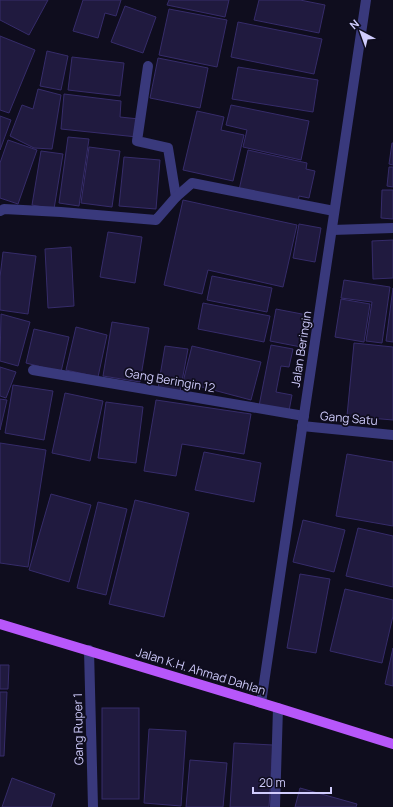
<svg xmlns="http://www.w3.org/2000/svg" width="393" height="807" font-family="Manrope,sans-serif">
<rect width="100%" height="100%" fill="#0f0d1e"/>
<!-- building -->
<g fill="#201a3f" stroke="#362c6a">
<polygon points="0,0 48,0 29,35 0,20"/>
<polygon points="83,0 121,0 116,16 105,13 98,38 73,31"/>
<polygon points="169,0 229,0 225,17 167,5"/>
<polygon points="259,0 300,0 325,5 319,33 254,20"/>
<polygon points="125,6 156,17 143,53 111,42"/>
<polygon points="169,9 227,20 217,67 159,55"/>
<polygon points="238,22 322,39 314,74 231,57"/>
<polygon points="0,36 35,50 9,113 0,110"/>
<polygon points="47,51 68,56 61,90 40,86"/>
<polygon points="72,57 124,63 120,96 68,90"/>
<polygon points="158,58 208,68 200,108 150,98"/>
<polygon points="238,67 318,80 313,112 232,99"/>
<polygon points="38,89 61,95 52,149 34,148 10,136 22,105 33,109"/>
<polygon points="64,94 121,101 120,117 139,119 137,137 61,129"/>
<polygon points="231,105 309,121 301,160 243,147 247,130 226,125"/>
<polygon points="197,111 224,117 221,130 244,135 233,181 183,170"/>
<polygon points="0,116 11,120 0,150"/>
<polygon points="68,137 89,139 79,206 59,203"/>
<polygon points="8,140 37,150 18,204 0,198 0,163"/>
<polygon points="392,143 393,143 393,165 389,164"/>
<polygon points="89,147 120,151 112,207 81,203"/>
<polygon points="248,150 307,163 306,169 315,171 309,198 299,196 298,203 239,190"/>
<polygon points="41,151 63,154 54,209 32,205"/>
<polygon points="124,157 160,160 156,209 119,206"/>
<polygon points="389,167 393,167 393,187 387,186"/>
<polygon points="382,190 393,190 393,219 381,218"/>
<polygon points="183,200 297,225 283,287 208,270 202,294 164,285"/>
<polygon points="299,224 321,228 315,262 293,258"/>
<polygon points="108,232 142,237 135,283 100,277"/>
<polygon points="393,240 393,278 373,279 372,241"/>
<polygon points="71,247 74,306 48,308 45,249"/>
<polygon points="3,252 36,256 28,314 0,310 0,277"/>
<polygon points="212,276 272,288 267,312 207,300"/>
<polygon points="344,280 390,287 382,343 366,341 372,302 341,298"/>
<polygon points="393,288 393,342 386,341"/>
<polygon points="341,299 370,304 364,342 335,337"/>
<polygon points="203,303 270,316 264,342 198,329"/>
<polygon points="276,309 307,315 301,347 270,341"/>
<polygon points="1,314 30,322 18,366 0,361"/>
<polygon points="112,322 149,328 140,382 103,376"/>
<polygon points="76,327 107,335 98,377 66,370"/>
<polygon points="34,329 69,337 61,372 26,363"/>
<polygon points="354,343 393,347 393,420 347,416"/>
<polygon points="271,345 293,349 289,367 281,366 276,392 292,395 289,411 259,406"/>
<polygon points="165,346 188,349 180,392 158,388"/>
<polygon points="192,346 261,362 251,400 183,382"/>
<polygon points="0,367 16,372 6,398 0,396"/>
<polygon points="13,385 53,391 44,440 5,433"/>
<polygon points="65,393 103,401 90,461 52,453"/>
<polygon points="0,399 7,400 0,430"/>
<polygon points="156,400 251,414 244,454 182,444 176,476 144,471"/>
<polygon points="106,402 143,407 136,463 98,458"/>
<polygon points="0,443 46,450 28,567 0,563"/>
<polygon points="204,452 261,463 254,502 195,490"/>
<polygon points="347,454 393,462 393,526 336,516"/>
<polygon points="51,494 91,505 69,582 29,570"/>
<polygon points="135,500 189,513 164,617 109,604"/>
<polygon points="98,502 127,509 106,595 77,588"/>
<polygon points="303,520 345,530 334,572 293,562"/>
<polygon points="358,528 393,536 393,587 346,576"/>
<polygon points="300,574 330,579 316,653 287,648"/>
<polygon points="345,589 393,600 393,616 382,663 330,651"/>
<polygon points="393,648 393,686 385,684"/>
<polygon points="0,665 9,665 8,689 0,689"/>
<polygon points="0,692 7,692 4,756 0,756"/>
<rect x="102" y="708" width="37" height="91"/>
<polygon points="149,729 186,731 181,806 144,803"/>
<polygon points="234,743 273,745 269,807 230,807"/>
<polygon points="190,760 227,763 223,807 186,807"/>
<polygon points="12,778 55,794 51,807 2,807"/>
<polygon points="300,788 357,804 356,807 295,807"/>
</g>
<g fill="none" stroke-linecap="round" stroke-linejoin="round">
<!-- minor -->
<g stroke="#39397c" stroke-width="10">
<polyline points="148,66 137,141 168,148 176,197"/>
<polyline points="0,211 4,209 61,212 156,220 176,197 192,183 334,211"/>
<polyline points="332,230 393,228"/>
<polyline points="33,370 304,416"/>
<polyline points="302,426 393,435"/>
<polyline points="89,650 93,807"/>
<polyline points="261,703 366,0"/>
<polyline points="275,807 278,708"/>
</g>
<!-- primary -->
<polyline stroke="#b757fa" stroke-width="10" points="0,624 278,708 393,744"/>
</g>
<g text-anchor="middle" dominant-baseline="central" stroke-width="3.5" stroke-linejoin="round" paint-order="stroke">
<!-- street labels -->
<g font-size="12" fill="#d0ccfd" stroke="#0f0d1e">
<text transform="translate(301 349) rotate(-81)">Jalan Beringin</text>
<text transform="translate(170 380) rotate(10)">Gang Beringin 12</text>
<text transform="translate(349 418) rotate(5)">Gang Satu</text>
<text transform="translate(201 671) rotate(17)">Jalan K.H. Ahmad Dahlan</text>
<text transform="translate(78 729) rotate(-91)">Gang Ruper 1</text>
</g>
</g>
<!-- north arrow -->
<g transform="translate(361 32) rotate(319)" stroke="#0f0d1e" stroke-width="3" paint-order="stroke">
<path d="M0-3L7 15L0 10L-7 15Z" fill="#d0ccfd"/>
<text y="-6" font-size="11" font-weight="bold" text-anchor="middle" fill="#d0ccfd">N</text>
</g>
<!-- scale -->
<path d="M253 787v6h78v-6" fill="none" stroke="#d0ccfd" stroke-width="2"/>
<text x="259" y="787" font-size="12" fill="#d0ccfd" stroke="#0f0d1e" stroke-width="3" paint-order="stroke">20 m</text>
</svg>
